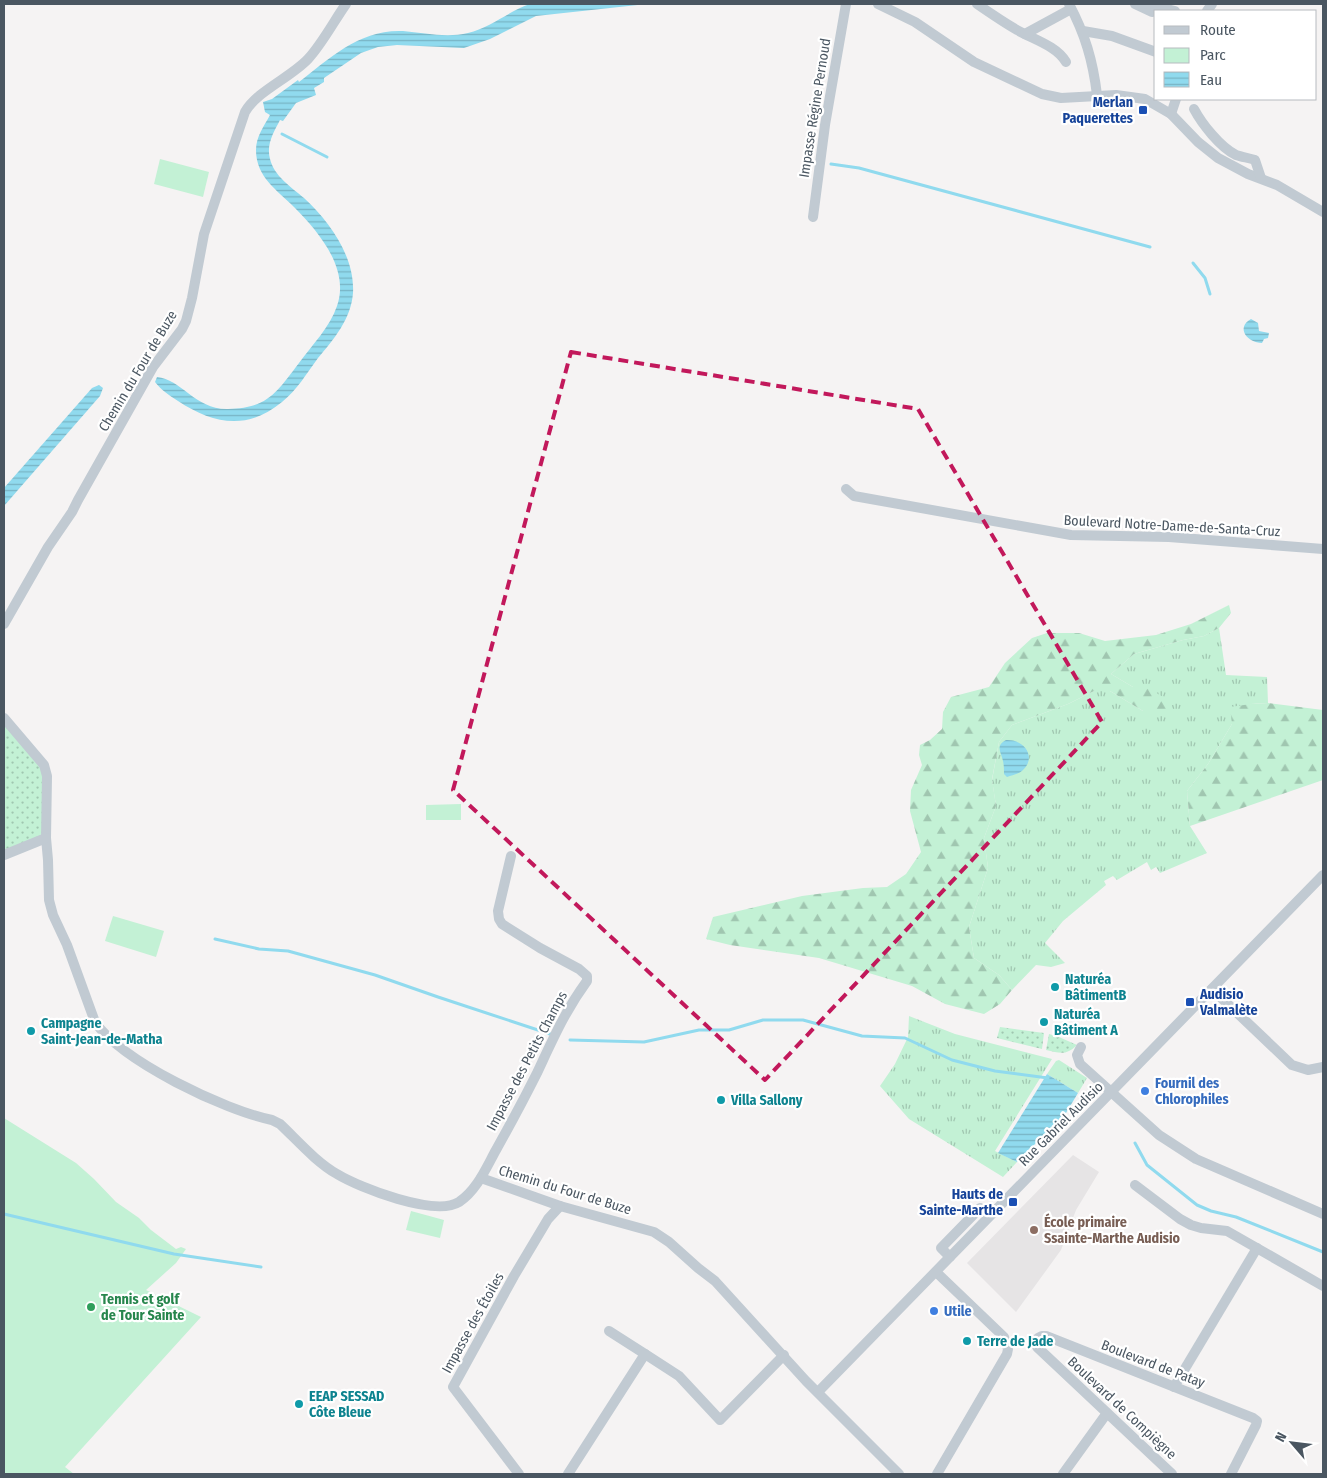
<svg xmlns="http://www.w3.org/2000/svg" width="1327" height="1478" font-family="'Fira Sans Condensed',sans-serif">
<defs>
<pattern id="grass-tufts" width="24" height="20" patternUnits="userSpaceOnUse" patternTransform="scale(1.25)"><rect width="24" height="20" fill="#c3f1d5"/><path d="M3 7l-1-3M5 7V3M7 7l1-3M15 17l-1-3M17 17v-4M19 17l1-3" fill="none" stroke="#a0c6b0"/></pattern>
<pattern id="forest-firs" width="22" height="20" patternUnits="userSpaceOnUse" patternTransform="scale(1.25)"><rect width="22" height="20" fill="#c3f1d5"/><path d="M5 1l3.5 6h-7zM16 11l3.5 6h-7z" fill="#a0c6b0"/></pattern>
<pattern id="garden-dots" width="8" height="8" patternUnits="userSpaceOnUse" patternTransform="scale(1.25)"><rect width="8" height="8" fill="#c3f1d5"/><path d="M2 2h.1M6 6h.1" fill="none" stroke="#a0c6b0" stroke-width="1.8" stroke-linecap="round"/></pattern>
<pattern id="water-rules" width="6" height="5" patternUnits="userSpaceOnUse" patternTransform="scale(1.25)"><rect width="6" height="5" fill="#90daee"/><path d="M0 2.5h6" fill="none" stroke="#78b4c4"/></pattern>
</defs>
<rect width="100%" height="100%" fill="#f5f3f3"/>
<!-- education -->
<polygon fill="#e6e4e5" points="1073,1155 1099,1172 1076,1210 1061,1250 1016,1312 967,1263"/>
<!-- grass -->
<g fill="url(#grass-tufts)">
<polygon points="1219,628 1226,675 1267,677 1268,703 1251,704 1232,724 1208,764 1187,791 1190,826 1207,853 1160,873 1156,867 1151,870 1147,862 1117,880 1113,876 1104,881 1106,885 1063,921 1045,943 1065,963 1051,967 1036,965 1012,990 999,975 974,958 969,927 988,868 984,838 996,806 992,780 999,742 1012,725 1068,704 1094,691 1110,691 1143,711 1147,688 1133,687 1111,674 1134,654 1183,640 1204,636"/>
<polygon points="909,1016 955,1034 1052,1059 995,1151 1017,1162 1003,1177 909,1119 880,1086 895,1064 908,1037"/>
<polygon points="1059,1060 1087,1078 1078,1093 1047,1074 1056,1061"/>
</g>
<!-- forest -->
<g fill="url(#forest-firs)">
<polygon points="1229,605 1231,613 1219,628 1204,636 1183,640 1134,654 1111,674 1133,687 1147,687 1174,704 1162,712 1143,711 1110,691 1094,691 1068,704 1012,725 999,742 992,779 996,806 984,838 988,868 969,927 974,958 999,975 1012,990 1000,1004 984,1014 945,1004 912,986 819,958 730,945 706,939 713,917 802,896 863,888 887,887 906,874 921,852 910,811 911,790 922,765 919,755 920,745 930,740 942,729 943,712 951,697 989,687 1005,663 1032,638 1047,633 1079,633 1105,641 1156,635 1191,624"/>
<polygon points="1268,703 1323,710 1323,780 1190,826 1187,791 1208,764 1232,724 1230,707 1251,704"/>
</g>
<!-- park -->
<g fill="#c3f1d5">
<polygon points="160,159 209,172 203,197 154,184"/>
<polygon points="461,804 461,820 426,820 426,805"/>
<polygon points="113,916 164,931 156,957 105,941"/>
<polygon points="4,1118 76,1163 94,1179 116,1202 139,1218 151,1230 176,1249 181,1247 186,1249 176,1263 146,1290 201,1317 65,1467 74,1474 4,1474"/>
<polygon points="411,1211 444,1220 440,1238 406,1230"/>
</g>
<!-- garden -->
<g fill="url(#garden-dots)">
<polygon points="4,723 42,769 44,775 43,832 37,839 4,852"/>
<polygon points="1000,1027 1044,1033 1042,1049 997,1038"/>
<path d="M 1049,1034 L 1059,1037 L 1077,1045 C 1066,1056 1060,1053 1046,1050 Z"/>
</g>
<!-- water -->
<g fill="url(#water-rules)">
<path d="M 530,4 L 647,4 L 536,16 L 490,39 L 464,48 L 397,45 L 378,47 L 361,53 L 324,78 L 324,82 L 314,88 L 316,95 L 296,103 L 283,121 L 280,120 C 274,132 266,144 270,159 C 274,176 291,187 304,198 C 330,222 355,257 353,293 C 351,319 334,339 318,358 C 307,373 297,390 282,402 C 247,431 213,424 178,401 C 169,395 161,390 155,382 L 157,377 C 181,379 196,410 228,409 C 268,408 276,393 299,363 C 312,345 330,327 337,306 C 350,269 319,232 294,207 C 277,190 256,177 256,150 C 256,137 264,126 270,115 L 265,112 L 263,102 L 272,99 L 298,80 L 299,82 C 330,58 360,29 403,31 C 424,33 447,38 468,33 C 490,28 509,11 530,4 Z"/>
<path d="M 1251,319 L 1258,323 L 1259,331 L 1269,333 L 1268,338 L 1264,339 L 1262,343 C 1248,343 1235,328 1251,319 Z"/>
<polygon points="99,385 103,388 100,396 4,506 4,488 92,388"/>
<path d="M 1006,740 C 1024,739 1037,757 1023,770 C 1019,774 1013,775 1007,777 L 1004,774 C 1004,770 1004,765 1003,761 C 1001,752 995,746 1006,740 Z"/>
<polygon points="1047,1074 1078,1093 1066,1113 1017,1162 998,1153"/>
</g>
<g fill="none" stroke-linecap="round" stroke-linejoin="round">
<!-- stream -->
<g stroke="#90daee" stroke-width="3">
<polyline points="282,134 327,157"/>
<polyline points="831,164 859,168 1150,247"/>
<polyline points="1193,263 1205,278 1210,294"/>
<polyline points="215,939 259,949 288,951 375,975 438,997 550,1034"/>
<polyline points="570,1040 644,1042 699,1030 729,1030 763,1020 803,1020 862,1036 905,1038 952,1060 995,1071 1048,1078"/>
<polyline points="1135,1143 1147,1165 1197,1205 1211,1211 1236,1217 1323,1252"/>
<polyline points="4,1214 174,1254 261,1267"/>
</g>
<!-- minor -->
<g stroke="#c1cad2" stroke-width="10">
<polyline points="878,4 915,22 974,62 1042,94 1061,98 1116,95 1145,99 1171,114 1198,142 1218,158 1248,174 1277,185 1323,212"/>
<path d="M 977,4 C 990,13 1003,22 1017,30 C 1033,39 1057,46 1066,62"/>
<path d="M 1069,4 C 1085,34 1093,61 1097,95"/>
<polyline points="1135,4 1152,12"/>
<polyline points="1147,4 1175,11"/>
<polyline points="1207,11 1212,4"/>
<polyline points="1083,31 1112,36 1156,52"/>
<polyline points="1025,34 1071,9"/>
<path d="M 1194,109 C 1202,124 1220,147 1236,155 C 1242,157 1249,158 1255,160 L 1261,178"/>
<polyline points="1171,114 1176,99"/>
<polyline points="813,217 825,125 846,4"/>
<polyline points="846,489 854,496 1071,535 1169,537 1323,549"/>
<path d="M 4,624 L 48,547 L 72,512 L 78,500 L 153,367 L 182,329 L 186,321 L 192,298 L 204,234 L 245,112 C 257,91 290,78 308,59 C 322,44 334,21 346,4"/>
<path d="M 4,718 L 44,765 L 47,776 L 46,838 L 48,860 L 49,900 L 53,915 L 67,945 L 95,1022 C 123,1062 224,1110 272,1120 L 280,1124 C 298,1141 316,1162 337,1174 C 360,1188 435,1217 459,1202 C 477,1190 486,1168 496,1150 C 510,1125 524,1099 537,1073 C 553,1039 565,1011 587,981 L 587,976 L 579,969 L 540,948 L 502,924 L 499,919 L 498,911 L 511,856"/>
<polyline points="4,855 46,838"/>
<polyline points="1212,989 1292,1065 1308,1070 1323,1067"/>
<polyline points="1081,1047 1077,1055 1080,1064 1159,1135 1196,1159 1323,1214"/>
<polyline points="481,1178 560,1206 654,1232 669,1242 698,1268 715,1281 806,1381 899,1474"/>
<polyline points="1135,1185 1180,1219 1191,1225 1201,1228 1227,1231 1323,1286"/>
<polyline points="950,1257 941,1248 980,1208"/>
<polyline points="936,1272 1004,1337 1008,1349 1007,1354 937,1474"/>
<polyline points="609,1331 645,1354"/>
<polyline points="1174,1387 1257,1248"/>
<polyline points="818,1392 1323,875"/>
<polyline points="519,1474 453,1387 514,1276 548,1219 560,1206"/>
<polyline points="568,1474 645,1354 679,1376 720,1420 784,1355"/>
<polyline points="1063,1474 1107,1413"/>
<polyline points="1172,1474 1037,1347 1036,1344 1038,1338 1042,1336 1046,1336 1253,1418 1257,1421 1256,1425 1231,1474"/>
</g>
</g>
<!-- marked area -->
<path fill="none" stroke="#c2185b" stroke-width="4" stroke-dasharray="10 6" stroke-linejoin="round" d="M 571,352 L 918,409 L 1102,722 L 765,1080 L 453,790 Z"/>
<!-- markers -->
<g fill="#1a4fb4" stroke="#fff" stroke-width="2">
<rect x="1138" y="105" width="10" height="10" rx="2.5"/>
<rect x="1185" y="997" width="10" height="10" rx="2.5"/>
<rect x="1008" y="1197" width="10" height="10" rx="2.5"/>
</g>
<g fill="#0f9aa8" stroke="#fff" stroke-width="2">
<circle cx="1055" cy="987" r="5"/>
<circle cx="1044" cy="1022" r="5"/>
<circle cx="31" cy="1031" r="5"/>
<circle cx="721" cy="1100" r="5"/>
<circle cx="967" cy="1341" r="5"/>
<circle cx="299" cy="1404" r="5"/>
</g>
<g fill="#3f7fe0" stroke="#fff" stroke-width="2">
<circle cx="1145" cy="1091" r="5"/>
<circle cx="934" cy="1311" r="5"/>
</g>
<circle fill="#8d6e63" stroke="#fff" stroke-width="2" cx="1034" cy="1230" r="5"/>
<circle fill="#2e9e5b" stroke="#fff" stroke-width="2" cx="91" cy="1307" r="5"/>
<g text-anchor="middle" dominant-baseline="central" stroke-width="4.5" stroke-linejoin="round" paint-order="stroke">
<!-- transit labels -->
<g font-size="14" font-weight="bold" fill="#164399" stroke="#fff" text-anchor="end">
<text x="1133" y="102">Merlan<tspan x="1133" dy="16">Paquerettes</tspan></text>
<text x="1200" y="994" text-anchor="start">Audisio<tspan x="1200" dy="16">Valmalète</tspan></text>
<text x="1003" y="1194">Hauts de<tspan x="1003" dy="16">Sainte-Marthe</tspan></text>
</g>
<!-- street labels -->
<g font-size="14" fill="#4a5661" stroke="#fff">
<text transform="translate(815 108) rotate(-81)">Impasse Régine Pernoud</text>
<text transform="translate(138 371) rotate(-59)">Chemin du Four de Buze</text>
<text transform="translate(1172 526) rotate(3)">Boulevard Notre-Dame-de-Santa-Cruz</text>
<text transform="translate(527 1061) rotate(-62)">Impasse des Petits Champs</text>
<text transform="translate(1061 1124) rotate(-45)">Rue Gabriel Audisio</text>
<text transform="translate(565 1190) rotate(17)">Chemin du Four de Buze</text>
<text transform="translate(473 1323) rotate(-61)">Impasse des Étoiles</text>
<text transform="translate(1153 1364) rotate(21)">Boulevard de Patay</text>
<text transform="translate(1122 1408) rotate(43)">Boulevard de Compiègne</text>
</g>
<!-- culture labels -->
<g font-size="14" font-weight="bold" fill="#0d838f" stroke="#fff" text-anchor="start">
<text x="1065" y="979">Naturéa<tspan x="1065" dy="16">BâtimentB</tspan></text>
<text x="1054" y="1014">Naturéa<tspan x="1054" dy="16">Bâtiment A</tspan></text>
<text x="41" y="1023">Campagne<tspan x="41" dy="16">Saint-Jean-de-Matha</tspan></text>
<text x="731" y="1100">Villa Sallony</text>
<text x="977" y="1341">Terre de Jade</text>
<text x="309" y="1396">EEAP SESSAD<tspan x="309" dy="16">Côte Bleue</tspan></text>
</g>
<!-- shop labels -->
<g font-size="14" font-weight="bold" fill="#366cbe" stroke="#fff" text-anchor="start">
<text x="1155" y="1083">Fournil des<tspan x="1155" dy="16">Chlorophiles</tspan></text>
<text x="944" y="1311">Utile</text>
</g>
<!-- education labels -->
<g font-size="14" font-weight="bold" fill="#785e54" stroke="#fff" text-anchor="start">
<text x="1044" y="1222">École primaire<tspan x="1044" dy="16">Ssainte-Marthe Audisio</tspan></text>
</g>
<!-- leisure labels -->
<g font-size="14" font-weight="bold" fill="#27864d" stroke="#fff" text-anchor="start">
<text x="101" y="1299">Tennis et golf<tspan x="101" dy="16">de Tour Sainte</tspan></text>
</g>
</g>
<!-- border -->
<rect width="1327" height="1478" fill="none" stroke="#4a5661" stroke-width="10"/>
<!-- legend -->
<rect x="1154" y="10" width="162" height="90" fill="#ffffff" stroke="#b7bbc0"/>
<rect x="1164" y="26" width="25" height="8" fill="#c1cad2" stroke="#b7bbc0"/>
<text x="1200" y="35" font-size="15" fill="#4a5661">Route</text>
<rect x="1164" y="48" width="25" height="15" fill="#c3f1d5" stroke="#b7bbc0"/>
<text x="1200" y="60" font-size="15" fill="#4a5661">Parc</text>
<rect x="1164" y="72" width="25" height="15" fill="url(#water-rules)" stroke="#b7bbc0"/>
<text x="1200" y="85" font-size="15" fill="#4a5661">Eau</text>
<!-- north arrow -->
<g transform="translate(1292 1443) rotate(298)" stroke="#ffffff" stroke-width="4" paint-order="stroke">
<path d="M0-4L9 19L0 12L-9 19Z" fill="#4a5661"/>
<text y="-8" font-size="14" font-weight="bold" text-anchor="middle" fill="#4a5661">N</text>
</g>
</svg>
